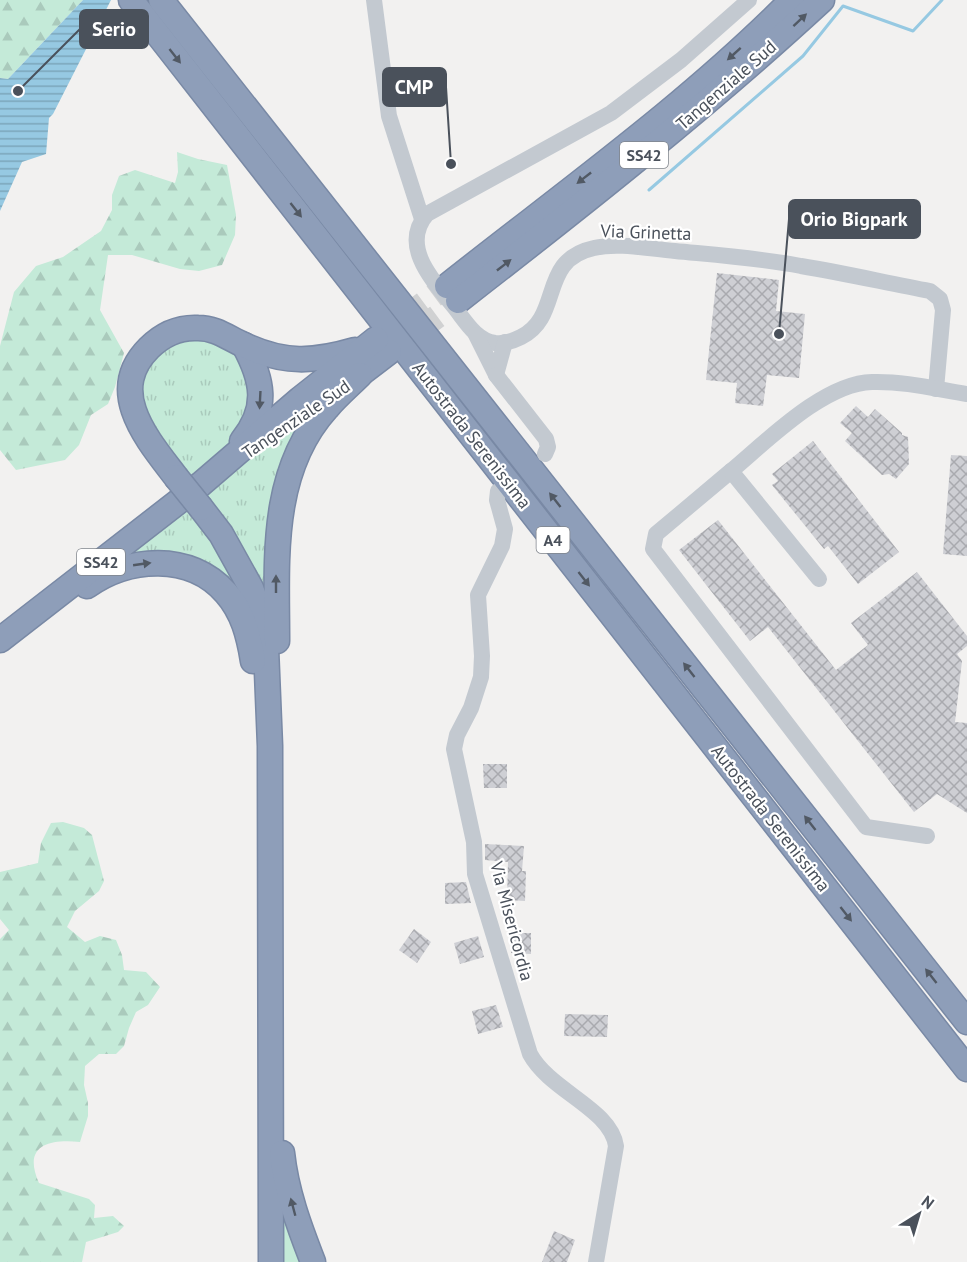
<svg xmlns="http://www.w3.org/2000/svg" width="967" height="1262" font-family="'PT Sans',sans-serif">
<defs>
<pattern id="grass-tufts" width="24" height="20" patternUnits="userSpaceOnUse" patternTransform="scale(1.5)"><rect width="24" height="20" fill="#c4ead8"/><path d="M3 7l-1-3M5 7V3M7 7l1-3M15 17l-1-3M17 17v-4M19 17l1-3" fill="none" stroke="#aacabc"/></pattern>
<pattern id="forest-firs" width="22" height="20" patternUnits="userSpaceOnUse" patternTransform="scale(1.5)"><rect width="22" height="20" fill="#c4ead8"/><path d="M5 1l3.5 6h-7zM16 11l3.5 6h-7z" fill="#aacabc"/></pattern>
<pattern id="water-rules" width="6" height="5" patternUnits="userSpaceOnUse" patternTransform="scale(1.5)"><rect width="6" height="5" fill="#96c9e2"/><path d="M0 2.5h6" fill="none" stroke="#7ca6ba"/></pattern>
<pattern id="building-cross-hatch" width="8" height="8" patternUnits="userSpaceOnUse" patternTransform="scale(1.5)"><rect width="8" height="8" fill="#cecfd4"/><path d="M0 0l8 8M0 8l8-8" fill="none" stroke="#a9aaaf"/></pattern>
</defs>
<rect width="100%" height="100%" fill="#f2f1f0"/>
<!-- grass -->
<g fill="url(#grass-tufts)">
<polygon points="199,335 239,352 256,388 233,444 191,475 147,422 139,383 144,369 165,345"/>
<polygon points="312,412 304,428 269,602 233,531 205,492"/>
<polygon points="184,508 215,546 249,606 210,573 111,564"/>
<polygon points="282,1176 310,1262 280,1262"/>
</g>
<!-- forest -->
<g fill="url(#forest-firs)">
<polygon points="0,0 83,0 8,79 0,78"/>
<polygon points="177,152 198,159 227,165 236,215 235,235 222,265 199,271 180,269 132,255 108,255 100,310 124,353 115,387 108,404 91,415 79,445 65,460 16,470 0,450 0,346 14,292 36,266 63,257 101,231 112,210 112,195 119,176 135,170 175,183 178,172"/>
<path d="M 63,822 L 84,828 L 92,835 L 104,881 L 99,891 L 75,911 L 67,927 L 85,942 L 100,936 L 116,940 L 122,955 L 124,970 L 146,972 L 160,987 L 148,1005 L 136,1012 L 129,1028 L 124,1046 L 116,1054 L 99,1054 L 85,1066 L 84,1085 L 88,1103 L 88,1116 L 80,1142 C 49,1139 22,1145 39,1183 L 89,1199 L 95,1205 L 94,1218 L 113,1216 L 124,1226 L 118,1232 L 86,1242 L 82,1262 L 0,1262 L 0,939 L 9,930 L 0,919 L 0,872 L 38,863 L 41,843 L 51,823 Z"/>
</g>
<!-- water -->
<polygon fill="url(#water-rules)" points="83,0 111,0 53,114 49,118 46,154 22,162 0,211 0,78 8,79"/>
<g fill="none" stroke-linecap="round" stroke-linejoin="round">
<!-- stream -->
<polyline stroke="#96c9e2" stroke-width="3" points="649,190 803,56 843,6 913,31 942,0"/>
</g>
<!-- building -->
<g fill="url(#building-cross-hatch)">
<polygon points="717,273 779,280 776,311 805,314 799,378 767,375 763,406 735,403 737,383 706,380"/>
<polygon points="856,406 868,417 875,409 902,433 902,435 908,437 909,464 896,479 889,474 882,475 845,441 852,433 840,423"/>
<polygon points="813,441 899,552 858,584 828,546 824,549 772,485 778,481 772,474"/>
<polygon points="951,455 967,456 967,556 943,554"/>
<polygon points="718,520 836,670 868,645 851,623 917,572 967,636 967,646 957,654 962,661 955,722 967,723 967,813 937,794 914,812 768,627 750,641 679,550"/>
<polygon points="483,764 507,764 507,788 484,788"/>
<polygon points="485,844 524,846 522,871 526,871 525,901 507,900 508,862 485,860"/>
<polygon points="466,882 471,903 445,904 445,883"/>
<polygon points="414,929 431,942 417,963 399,950"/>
<polygon points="511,933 531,933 531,954 511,953"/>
<polygon points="478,936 484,957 460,964 454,943"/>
<polygon points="496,1005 503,1027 478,1034 472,1011"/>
<polygon points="565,1014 608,1015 607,1037 564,1036"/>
<polygon points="554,1231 575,1240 567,1262 542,1262"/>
</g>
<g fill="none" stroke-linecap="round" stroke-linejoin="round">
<!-- highway-tunnel -->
<g stroke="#d0d1d2" stroke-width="24" stroke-dasharray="24 12" stroke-linecap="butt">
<polyline points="376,339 447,286"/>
<polyline points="389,352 458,301"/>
</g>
<!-- highway casing -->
<g stroke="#7989a5" stroke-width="27">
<g id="highway">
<polyline points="131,0 967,1069"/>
<polyline points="161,0 967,1022"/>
<path d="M 447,286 C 563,194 687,106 792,0"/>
<path d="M 458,301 C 583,204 706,107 822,0"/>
<polyline points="347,384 389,352"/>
<path d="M 242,441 C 269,408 263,380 244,345"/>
<path d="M 176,477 C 148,440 105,392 149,348 C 162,335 179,327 198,328 C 216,328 228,338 244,345 C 284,364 314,362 355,350"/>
<polyline points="201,508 221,534 251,588 260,614 266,648 270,746 271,1262"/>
<path d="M 87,586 C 128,557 190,552 226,593 C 243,612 249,636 253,661"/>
<polyline points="0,640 201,484 300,399 376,339"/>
<path d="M 277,641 C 277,561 269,472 327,408 C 337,396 349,386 360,375"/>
<path d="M 282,1153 C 286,1191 299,1226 313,1262"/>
</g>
</g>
<!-- minor -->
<g stroke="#c3c9d0" stroke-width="16">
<polyline points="374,0 389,116 422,219"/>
<path d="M 749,0 L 681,60 L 611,113 L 427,214 C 399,246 434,282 455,308 C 466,322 476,340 495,343 C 503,344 513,341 521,337 C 563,316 538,260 594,248 C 619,242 649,249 675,251 C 717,255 760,258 801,266 C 844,273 887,283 930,291 L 940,299 L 943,310 L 936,389"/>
<polyline points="476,335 496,375 505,342"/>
<polyline points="496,375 546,439 548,447 545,454"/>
<polyline points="731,471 656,534 653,549 866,827 927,836"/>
<path d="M 498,491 L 497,500 L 505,529 L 502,546 L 478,595 L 482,656 L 481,677 L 471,708 L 457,735 L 454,749 L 474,842 L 475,874 L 530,1054 C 550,1091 611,1109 616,1146 L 596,1262"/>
<path d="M 819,579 L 731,471 C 767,441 824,383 872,382 C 904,381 936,389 967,394"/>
</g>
<!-- highway -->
<use href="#highway" stroke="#8e9eb9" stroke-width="24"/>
<!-- highway-bridge casing -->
<g stroke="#7989a5" stroke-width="27" stroke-linecap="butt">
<polyline id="highway-bridge" points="176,477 201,508"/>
</g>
<!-- highway-bridge -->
<use href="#highway-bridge" stroke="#8e9eb9" stroke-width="24"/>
</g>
<!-- one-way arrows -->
<defs><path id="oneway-solid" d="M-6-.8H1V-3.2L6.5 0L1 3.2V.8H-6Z" transform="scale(1.5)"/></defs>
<g fill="#515964">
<use href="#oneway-solid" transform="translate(800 20) rotate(-43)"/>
<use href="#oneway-solid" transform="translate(734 54) rotate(138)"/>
<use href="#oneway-solid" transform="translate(175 56) rotate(52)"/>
<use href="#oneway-solid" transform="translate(584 178) rotate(142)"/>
<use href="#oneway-solid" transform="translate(296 210) rotate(52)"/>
<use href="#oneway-solid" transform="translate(504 265) rotate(-38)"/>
<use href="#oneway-solid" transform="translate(260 400) rotate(93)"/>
<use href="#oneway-solid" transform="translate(555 500) rotate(-128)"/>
<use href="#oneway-solid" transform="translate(142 564) rotate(-8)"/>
<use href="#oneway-solid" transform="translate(584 579) rotate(52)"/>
<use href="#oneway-solid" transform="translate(276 584) rotate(-90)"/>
<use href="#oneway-solid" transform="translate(689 670) rotate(-128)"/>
<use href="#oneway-solid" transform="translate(810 823) rotate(-128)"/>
<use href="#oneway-solid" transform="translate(846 914) rotate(52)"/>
<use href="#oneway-solid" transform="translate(931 976) rotate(-128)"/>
<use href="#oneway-solid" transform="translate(293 1207) rotate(-105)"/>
</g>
<g text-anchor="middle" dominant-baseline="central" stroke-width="4.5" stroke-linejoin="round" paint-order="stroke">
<!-- shield labels -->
<g fill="#fff" stroke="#80858c" stroke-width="1.5">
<rect x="620" y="142" width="48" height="26" rx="4.5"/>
<rect x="536.5" y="527" width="33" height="26" rx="4.5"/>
<rect x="77" y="549" width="48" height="26" rx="4.5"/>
</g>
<g font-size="16" font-weight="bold" fill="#4a515b">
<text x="644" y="155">SS42</text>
<text x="553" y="540">A4</text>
<text x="101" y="562">SS42</text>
</g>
<!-- street labels -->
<g font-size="18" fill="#4a515b" stroke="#fff">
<text transform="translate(726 85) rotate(-41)">Tangenziale Sud</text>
<text transform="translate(646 232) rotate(2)">Via Grinetta</text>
<text transform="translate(296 419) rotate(-34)">Tangenziale Sud</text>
<text transform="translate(472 435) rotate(52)">Autostrada Serenissima</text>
<text transform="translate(771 818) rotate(52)">Autostrada Serenissima</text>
<text transform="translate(512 921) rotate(75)">Via Misericordia</text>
</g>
</g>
<!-- callouts -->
<path fill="none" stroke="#4a515b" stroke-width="2" d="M18 91L80 29M451 164L446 87M779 334L789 219"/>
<g fill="#4a515b" stroke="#fff" stroke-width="2">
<circle cx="18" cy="91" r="6"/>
<circle cx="451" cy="164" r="6"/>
<circle cx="779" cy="334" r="6"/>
</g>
<g fill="#4a515b" stroke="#4a515b" stroke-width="2">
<rect x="80" y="10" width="68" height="38" rx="6"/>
<rect x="383" y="68" width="63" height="38" rx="6"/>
<rect x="789" y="200" width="131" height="38" rx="6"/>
</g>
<g font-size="20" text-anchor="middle" font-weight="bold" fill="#fff">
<text x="114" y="36">Serio</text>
<text x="414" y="94">CMP</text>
<text x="854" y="226">Orio Bigpark</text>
</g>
<!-- north arrow -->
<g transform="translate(919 1214) rotate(37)" stroke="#ffffff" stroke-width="4.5" paint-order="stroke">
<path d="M0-4.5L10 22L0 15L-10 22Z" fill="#4a515b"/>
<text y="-9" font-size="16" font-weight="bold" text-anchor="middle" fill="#4a515b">N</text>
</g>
</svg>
